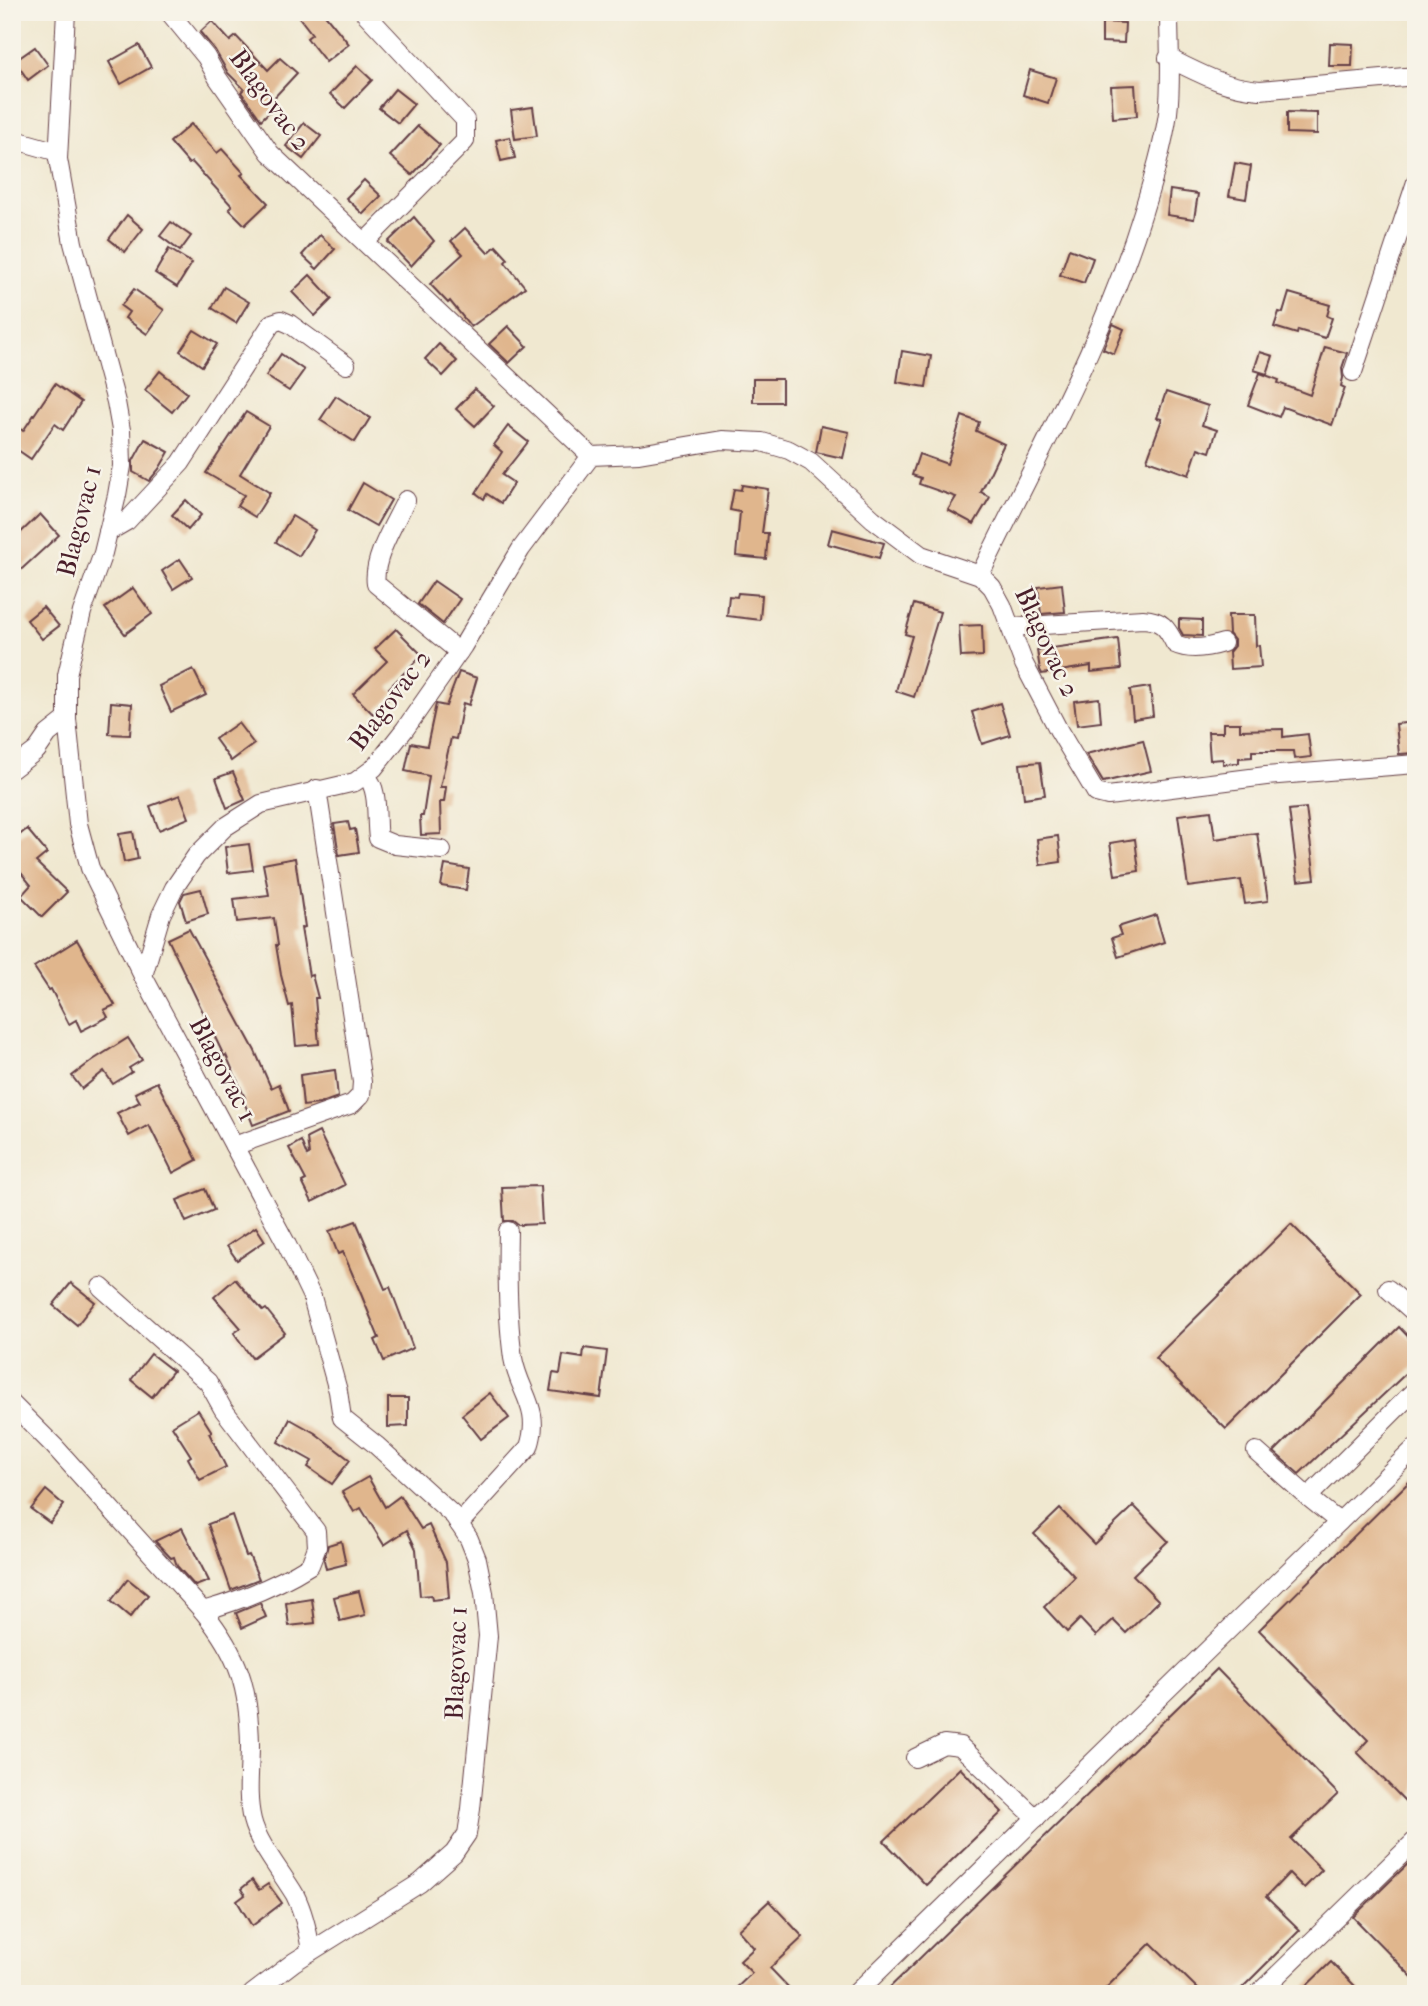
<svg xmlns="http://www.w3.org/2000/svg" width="1428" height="2006" font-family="'IM FELL French Canon',serif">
<rect width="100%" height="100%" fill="#f7f3e8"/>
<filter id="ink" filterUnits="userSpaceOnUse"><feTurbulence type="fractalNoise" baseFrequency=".0143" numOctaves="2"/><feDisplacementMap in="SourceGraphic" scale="14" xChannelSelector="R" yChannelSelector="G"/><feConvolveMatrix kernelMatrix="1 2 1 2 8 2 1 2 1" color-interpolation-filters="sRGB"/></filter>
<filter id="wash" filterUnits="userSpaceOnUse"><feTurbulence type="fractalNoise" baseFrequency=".00686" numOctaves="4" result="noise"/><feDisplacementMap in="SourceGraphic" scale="28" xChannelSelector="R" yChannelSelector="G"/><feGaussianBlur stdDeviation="1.57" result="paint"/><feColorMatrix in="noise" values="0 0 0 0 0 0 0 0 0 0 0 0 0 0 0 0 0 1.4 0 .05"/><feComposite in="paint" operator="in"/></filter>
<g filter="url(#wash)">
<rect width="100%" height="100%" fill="#f0e8d0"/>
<g id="blocks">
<!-- building -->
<g fill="#e0b68d">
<polygon points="295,12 323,12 349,44 326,62 307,38 312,34"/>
<polygon points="212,21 230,41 236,36 268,70 280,58 297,73 269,103 273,108 261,120 241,92 244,89 228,73 215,50 200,32"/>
<polygon points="1102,22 1125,23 1124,43 1102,42"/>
<polygon points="1330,43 1353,44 1352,66 1329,66"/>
<polygon points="139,45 151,67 121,84 109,62"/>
<polygon points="35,47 48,65 28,80 15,61"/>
<polygon points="357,66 372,80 345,108 330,94"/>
<polygon points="1030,70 1056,78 1048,103 1023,95"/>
<polygon points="1135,85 1137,116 1113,118 1111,86"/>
<polygon points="395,89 414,104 398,123 379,108"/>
<polygon points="533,107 537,136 515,139 511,110"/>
<polygon points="1287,112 1317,113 1317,134 1287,133"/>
<polygon points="304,123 321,136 303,159 286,146"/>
<polygon points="191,124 217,153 222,149 244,173 241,175 268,203 245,225 229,209 232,206 192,162 189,164 170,142"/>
<polygon points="418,126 440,145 412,175 390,156"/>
<polygon points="510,137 515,158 501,161 496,140"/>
<polygon points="1235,163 1251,166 1246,199 1229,196"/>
<polygon points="364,180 381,196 363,214 346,198"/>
<polygon points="1170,190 1198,194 1194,219 1167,215"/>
<polygon points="127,215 143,229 125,252 109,239"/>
<polygon points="414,217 434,241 411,266 388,242"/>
<polygon points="171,222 191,236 180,251 160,236"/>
<polygon points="465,228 488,253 496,246 508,259 505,262 525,287 471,327 450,301 448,303 430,284 463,254 451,241"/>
<polygon points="320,235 335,249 317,269 302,255"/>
<polygon points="169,249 192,263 177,287 155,273"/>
<polygon points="1069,249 1093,258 1084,283 1060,275"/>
<polygon points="310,275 332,299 315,316 292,292"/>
<polygon points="224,287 249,302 236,323 212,308"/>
<polygon points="134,289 164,310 147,334 125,318 129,312 121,306"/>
<polygon points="1289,293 1330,305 1327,316 1332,318 1325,338 1298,330 1297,334 1274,327 1279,312 1283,313"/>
<polygon points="1113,324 1124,329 1114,354 1103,349"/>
<polygon points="508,326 527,346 509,363 489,344"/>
<polygon points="194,330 217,344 202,366 180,351"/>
<polygon points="439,344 457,361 443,376 425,359"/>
<polygon points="1325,347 1347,353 1342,368 1343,378 1341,386 1345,388 1332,425 1283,407 1279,417 1248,405 1260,373 1279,380 1278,383 1310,395"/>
<polygon points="902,351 931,356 926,387 897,382"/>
<polygon points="1260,352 1273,356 1267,374 1254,370"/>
<polygon points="281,354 304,370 289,391 266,376"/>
<polygon points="160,371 187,393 172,412 145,390"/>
<rect x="753" y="379" width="29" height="23"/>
<polygon points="55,384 81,402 63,430 55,424 31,459 12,446 12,437 19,427 23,431"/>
<polygon points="475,389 494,406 475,426 456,409"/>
<polygon points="1166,392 1208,406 1202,425 1217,430 1210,452 1198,448 1189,475 1147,460 1162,419 1157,418"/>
<polygon points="336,396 370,418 355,442 320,420"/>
<polygon points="246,412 269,426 240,474 270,493 255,517 237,506 244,495 206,473"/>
<polygon points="962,416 979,422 976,431 1004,444 981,492 990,497 974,524 948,510 956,497 919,484 921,478 912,475 919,454 947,464"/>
<polygon points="508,426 528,442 502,475 514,483 501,503 487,494 484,499 476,493 502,452 494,445"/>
<polygon points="821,426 849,432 843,458 816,452"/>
<polygon points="145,439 169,452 159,469 149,481 133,472 133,461"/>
<polygon points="363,483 391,500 376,526 348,510"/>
<polygon points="742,485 768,489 762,533 768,533 766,559 736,556 740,512 730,510 734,489 741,490"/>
<polygon points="186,500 201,515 188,530 172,515"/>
<polygon points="40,514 59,535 12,578 12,541"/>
<polygon points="292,516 315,530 299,556 276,542"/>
<polygon points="832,529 884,543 879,558 828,544"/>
<polygon points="180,559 192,577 173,589 162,571"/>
<polygon points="434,581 460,599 443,624 418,604"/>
<polygon points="1062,584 1065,612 1041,614 1038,587"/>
<polygon points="133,588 152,614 125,634 105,608"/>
<polygon points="738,593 762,595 760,620 727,616 729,596 737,597"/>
<polygon points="914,604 940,612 914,697 896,691 912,636 905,634"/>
<polygon points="43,607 59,626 42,639 27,620"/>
<polygon points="1228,615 1255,615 1256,646 1259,645 1261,667 1230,669 1229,652 1234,646 1234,640 1229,634"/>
<polygon points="1179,619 1202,620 1202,636 1183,635 1179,628"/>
<polygon points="982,625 983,656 961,657 959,626"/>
<polygon points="396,629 422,655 389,688 394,693 373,714 353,694 387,661 375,649"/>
<polygon points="1118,639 1121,669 1091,672 1091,666 1042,674 1040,670 1037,650"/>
<polygon points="193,669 206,695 171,712 159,686"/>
<polygon points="459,672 477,678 469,705 463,703 456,739 451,738 440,787 446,787 444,802 440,802 441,834 421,835 420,816 423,816 429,776 405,771 411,743 427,746 436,704 446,706"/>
<polygon points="1150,687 1153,716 1133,719 1130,690"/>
<polygon points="1099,698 1101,722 1077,725 1074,701"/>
<polygon points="111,702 132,704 130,735 109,734"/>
<polygon points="1000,703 1010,735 982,744 972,712"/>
<polygon points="1416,722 1416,753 1399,754 1396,724"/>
<polygon points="238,723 254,744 231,761 215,739"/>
<polygon points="1223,723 1240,723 1240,730 1283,729 1283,737 1308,734 1311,757 1294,759 1293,751 1252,751 1252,757 1239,758 1239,763 1223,764 1223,759 1210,760 1208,732 1223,732"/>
<polygon points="1143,740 1151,771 1103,782 1086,754"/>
<polygon points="1040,762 1045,795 1024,798 1020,764"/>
<polygon points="233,772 245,800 227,808 216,778"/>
<polygon points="180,795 189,818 159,830 150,806"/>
<polygon points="1306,808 1315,879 1298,881 1289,810"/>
<polygon points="1211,811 1215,839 1257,833 1268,901 1245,904 1241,880 1188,887 1178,815"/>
<polygon points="348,822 350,830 355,829 359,852 339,855 334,824"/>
<polygon points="27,829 47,853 36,862 67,892 42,917 21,896 31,885 12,862 12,841"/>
<polygon points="133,832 138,859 124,862 119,834"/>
<polygon points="1058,836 1061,862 1040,865 1037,839"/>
<polygon points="1135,839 1139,871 1115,875 1110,843"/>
<polygon points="249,844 253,870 228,873 225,847"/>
<polygon points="295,858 305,927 301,928 309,976 312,975 318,998 315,998 319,1044 296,1046 292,1005 289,1006 281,975 276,945 278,945 274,918 237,922 234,899 269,895 263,864"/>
<polygon points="445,865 469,869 466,890 441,886"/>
<polygon points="201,889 208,914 186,921 180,901 184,893"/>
<polygon points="1156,915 1164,942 1118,957 1112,938 1121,935 1118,927"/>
<polygon points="189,929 255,1051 271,1088 279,1084 289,1111 253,1125 243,1099 245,1098 226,1055 224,1056 168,939"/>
<polygon points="77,940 115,1005 104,1010 108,1017 81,1031 76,1020 69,1024 51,989 49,990 34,967"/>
<polygon points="128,1038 142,1060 129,1068 132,1072 113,1084 104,1071 82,1089 72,1076 93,1060"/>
<polygon points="335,1070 338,1097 319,1104 303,1106 300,1075"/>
<polygon points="157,1082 197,1160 173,1173 149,1125 129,1136 117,1113 140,1102 135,1093"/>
<polygon points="319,1132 345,1185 312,1202 302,1182 306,1180 289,1148 301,1141 307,1156 309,1155 307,1138"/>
<polygon points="540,1186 542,1224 518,1225 513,1221 504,1221 502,1187"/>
<polygon points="205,1189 214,1210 186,1222 177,1200"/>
<polygon points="356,1221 385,1289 390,1287 413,1348 384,1361 375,1340 379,1338 361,1294 343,1252 338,1254 329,1231"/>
<polygon points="1291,1224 1361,1294 1226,1429 1155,1358"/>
<polygon points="256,1227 265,1241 237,1260 227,1246"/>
<polygon points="235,1279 263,1311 266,1309 285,1333 252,1358 234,1333 241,1328 214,1297"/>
<polygon points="71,1283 95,1302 77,1325 53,1305"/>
<polygon points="1399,1327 1416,1345 1416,1364 1299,1474 1274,1452"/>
<polygon points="584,1348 607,1351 601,1398 550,1391 553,1373 560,1374 563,1355 583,1358"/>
<polygon points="151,1354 173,1371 152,1397 131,1380"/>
<polygon points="490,1393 509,1418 481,1439 462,1415"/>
<polygon points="388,1398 408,1398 408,1426 388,1427"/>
<polygon points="198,1410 212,1432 209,1433 226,1467 200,1480 188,1458 191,1456 172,1426"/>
<polygon points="290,1419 315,1433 350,1460 332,1484 308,1467 312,1461 278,1442"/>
<polygon points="1416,1475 1416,1792 1406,1802 1357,1752 1368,1740 1259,1630"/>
<polygon points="368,1477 385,1507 400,1496 421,1529 429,1525 446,1562 449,1598 432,1600 431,1595 420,1596 416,1549 407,1530 384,1545 361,1508 354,1512 342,1492"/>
<polygon points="46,1490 64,1505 50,1523 31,1509"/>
<polygon points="1134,1506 1168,1541 1133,1575 1159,1601 1126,1633 1113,1620 1096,1636 1080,1619 1067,1632 1044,1607 1075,1577 1034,1534 1060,1509 1094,1544"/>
<polygon points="232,1515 246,1556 249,1555 259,1579 231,1590 208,1524"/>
<polygon points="182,1528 209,1581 195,1586 177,1566 174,1557 171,1558 155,1541"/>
<polygon points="341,1541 346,1564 326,1569 324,1560 328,1545"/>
<polygon points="128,1579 148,1595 130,1617 111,1601"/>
<polygon points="359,1591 365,1615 340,1621 334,1597"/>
<polygon points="312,1599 315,1623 289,1626 286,1603"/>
<polygon points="260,1603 266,1617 242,1628 236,1613"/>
<polygon points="1217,1669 1338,1794 1291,1839 1322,1870 1304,1888 1289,1873 1266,1897 1300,1930 1236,1994 1203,1994 1151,1943 1100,1994 883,1994"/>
<polygon points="960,1768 1002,1812 926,1885 884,1841"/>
<polygon points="1416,1856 1416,1981 1353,1917"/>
<polygon points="252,1880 259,1890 268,1884 282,1903 252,1926 237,1901 245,1895 241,1889"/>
<polygon points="769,1901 803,1937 770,1968 795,1994 730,1994 752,1973 740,1961 754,1948 738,1930"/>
<polygon points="1331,1962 1363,1994 1298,1994"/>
</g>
</g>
</g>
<g filter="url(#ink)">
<use href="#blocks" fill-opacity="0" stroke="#633d44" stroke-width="2"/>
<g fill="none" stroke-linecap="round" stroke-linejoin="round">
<!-- minor casing -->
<g stroke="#633d44" stroke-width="20">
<g id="minor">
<polyline points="66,12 58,159 73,243 116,402 121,430 122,466 117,495 103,553 82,612 67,675 67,719 78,824 90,868 143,976 287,1245 312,1297 338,1391 342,1418 376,1445 454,1516 469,1539 477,1559 484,1593 488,1636 471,1809 467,1834 454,1853 420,1883 294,1962 252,1994"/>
<polyline points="169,12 206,57 217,77 270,153 591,456"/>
<polyline points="364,12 465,120 465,141 365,242"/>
<path d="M 1168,58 C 1202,74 1222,87 1260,90 L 1416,76"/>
<polyline points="12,139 58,152"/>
<polyline points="1353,372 1416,182"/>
<path d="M 406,500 C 395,523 372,559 376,584 L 459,652"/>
<polyline points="108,532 127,521 181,463 272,323 281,320 290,324 346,365"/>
<path d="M 980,575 C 1038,455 1104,339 1143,212 C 1153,179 1163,147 1168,113 C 1172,81 1169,45 1169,12"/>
<path d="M 1010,627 L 1143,619 C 1162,620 1167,628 1175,644 C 1190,651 1207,648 1223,643"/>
<polyline points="12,769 37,750 48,734 67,719"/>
<path d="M 366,776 C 380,789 375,820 378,838 L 395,845 L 442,850"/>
<polyline points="143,976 161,915 174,888 196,856 225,827 261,804 355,782 374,768 405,729 463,646 521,549 591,456 639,454 722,440 762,442 789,450 811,462 873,519 921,555 980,575 992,587 1002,605 1024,664 1059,731 1096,793 1108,796 1266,776 1416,764"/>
<polyline points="234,1146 352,1104 361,1095 362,1082 317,789"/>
<path d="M 101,1287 L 208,1382 L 223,1409 L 316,1531 L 317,1547 L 310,1565 C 277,1586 241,1600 203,1611"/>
<polyline points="1388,1289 1416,1314"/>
<path d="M 12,1404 L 54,1446 L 203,1611 C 239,1656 249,1687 250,1745 C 250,1770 246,1795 252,1820 C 258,1844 282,1873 295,1895 C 304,1913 308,1932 311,1951"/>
<polyline points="1256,1451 1308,1497"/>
<polyline points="1339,1522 1308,1497 1416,1389"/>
<path d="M 459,1524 L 529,1447 C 542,1408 519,1393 513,1358 C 507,1316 507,1273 508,1231"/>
<polyline points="915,1758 944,1744 960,1746 1036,1818"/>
<polyline points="855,1994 1416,1447"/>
<polyline points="1258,1994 1416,1840"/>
</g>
</g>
<!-- minor -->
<use href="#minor" stroke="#fff" stroke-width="18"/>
</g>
</g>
<g text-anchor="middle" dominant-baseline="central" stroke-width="5" stroke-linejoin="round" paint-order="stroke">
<!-- street labels -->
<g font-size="26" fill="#4a1f2b" stroke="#f7f3e8">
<text transform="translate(270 100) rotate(54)">Blagovac 2</text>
<text transform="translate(79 521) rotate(-76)">Blagovac 1</text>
<text transform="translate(1047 642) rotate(65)">Blagovac 2</text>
<text transform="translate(390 700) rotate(-53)">Blagovac 2</text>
<text transform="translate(223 1069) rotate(62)">Blagovac 1</text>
<text transform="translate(456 1663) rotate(-88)">Blagovac 1</text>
</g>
</g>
<!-- margin -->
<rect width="1428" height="2006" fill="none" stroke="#f7f3e8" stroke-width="42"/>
</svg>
